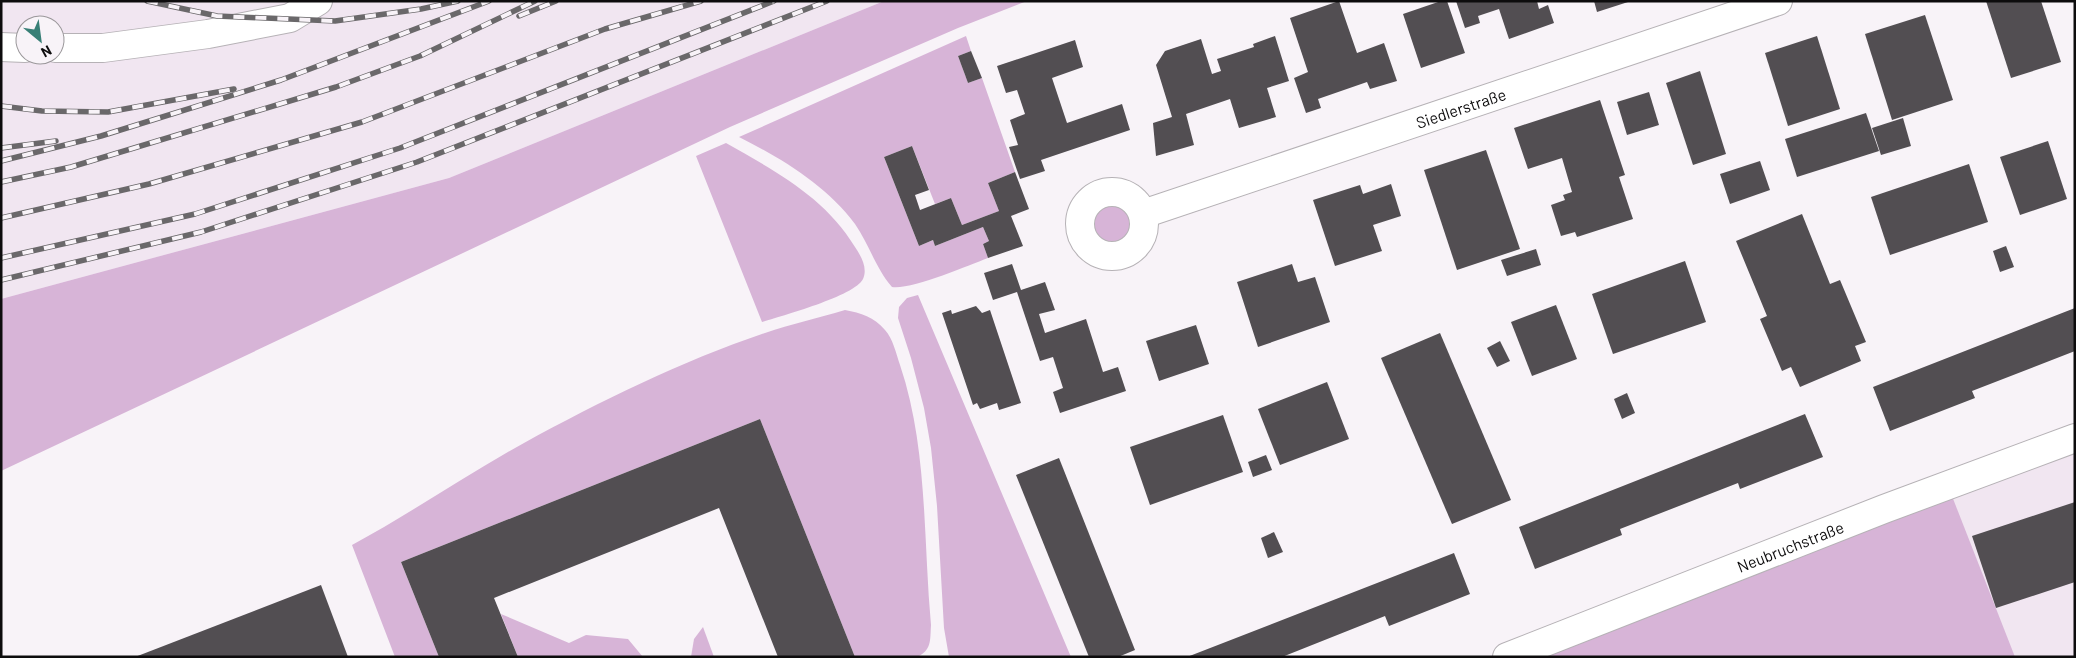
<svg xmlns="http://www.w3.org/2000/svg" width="2076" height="658" font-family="Barlow,sans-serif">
<rect width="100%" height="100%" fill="#f8f3f8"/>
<!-- built -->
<g fill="#f1e6f1" fill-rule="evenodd">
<path d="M 1,1 L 884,1 L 449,178 L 1,299 ZM 25,25 L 55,25 L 55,55 L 25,55 Z"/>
<polygon points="2075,452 2075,657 1521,657"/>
</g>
<!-- green -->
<g fill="#d7b4d7">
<polygon points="884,1 1027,1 958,28 730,127 1,471 1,299 449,178"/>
<path d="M 966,36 L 971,51 L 958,56 L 968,83 L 982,78 L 1015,172 L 988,183 L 999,211 L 962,225 L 951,198 L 935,204 L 912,146 L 884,157 L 919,246 L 933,240 L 935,246 L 983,227 L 989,241 L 983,244 L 988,258 C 967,266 911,290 892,287 C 876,269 869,244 855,224 C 826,185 781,158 739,137 Z"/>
<path d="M 726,143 C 775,171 825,197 855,247 C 861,256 868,268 863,279 C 855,296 781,316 762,322 L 696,156 Z"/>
<circle cx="1111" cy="224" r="21"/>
<polygon points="918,295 1071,657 949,657 944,628 937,506 931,448 924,408 911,358 898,318 899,307 907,298"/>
<path d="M 845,310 C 861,313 874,317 885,330 C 893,339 896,353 900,365 C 928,448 923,538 931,625 C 930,640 932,650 917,657 L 855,657 L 760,419 L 401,562 L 439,657 L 395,657 L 352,545 C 411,513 466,475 524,443 C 601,401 682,361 765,333 C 791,324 818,318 845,310 Z"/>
<polygon points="1950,491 2015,657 1521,657"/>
<polygon points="501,614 569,643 586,635 628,639 643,657 518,657"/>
<polygon points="703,627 714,657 691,657 694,639"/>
</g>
<!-- building -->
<g fill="#524e52">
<polygon points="1339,1 1357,53 1384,43 1397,81 1370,89 1367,82 1318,99 1321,108 1306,113 1294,78 1308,72 1290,18"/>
<polygon points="1441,1 1447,1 1465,53 1421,68 1403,14"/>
<polygon points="1456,1 1537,1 1539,9 1548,5 1554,23 1509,39 1499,9 1478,16 1480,23 1465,28"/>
<polygon points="1594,1 1628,1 1628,2 1597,12"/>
<polygon points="1986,1 2041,1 2061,62 2011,78"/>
<polygon points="1925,15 1953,100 1892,120 1865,34"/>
<polygon points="1275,36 1289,81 1267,88 1276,117 1239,128 1230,99 1186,114 1194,145 1156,156 1153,123 1172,117 1156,65 1165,51 1201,39 1212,74 1221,71 1217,59 1254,47 1253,44"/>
<polygon points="1817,36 1840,109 1788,126 1765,53"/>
<polygon points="1075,40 1083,67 1052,78 1067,123 1122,104 1130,130 1041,160 1045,171 1020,179 1009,147 1018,145 1010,120 1025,114 1017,90 1006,93 997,66"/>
<polygon points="971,51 982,78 968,83 958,56"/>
<polygon points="1700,71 1726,154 1693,165 1666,83"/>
<polygon points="1649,92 1659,125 1627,135 1617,102"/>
<polygon points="1600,100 1625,175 1619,177 1633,219 1577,237 1575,232 1561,236 1551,205 1565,200 1563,195 1572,192 1562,158 1528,169 1514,128"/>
<polygon points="1866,113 1879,151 1797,177 1785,139"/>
<polygon points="1903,118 1911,146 1881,155 1872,128"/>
<polygon points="2048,141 2067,199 2020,215 2000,157"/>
<polygon points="912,146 929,190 915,195 920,210 951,198 962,225 999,211 988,183 1015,172 1029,209 1011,216 1023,246 988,258 983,244 989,241 983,227 935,246 933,240 919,246 884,157"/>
<polygon points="1486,150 1520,249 1457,270 1424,170"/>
<polygon points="1760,161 1770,190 1730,204 1720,174"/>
<polygon points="1969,164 1988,222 1890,255 1871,197"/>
<polygon points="1391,184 1401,216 1373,225 1382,251 1335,266 1313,200 1360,185 1363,194"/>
<polygon points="1802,214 1830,284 1840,280 1866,342 1855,346 1861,361 1800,387 1791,367 1782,371 1760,319 1767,316 1736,241"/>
<polygon points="2006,246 2014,267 2000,272 1993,251"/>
<polygon points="1536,249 1541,265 1507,276 1501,260"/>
<polygon points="1685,261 1706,322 1613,354 1592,294"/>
<polygon points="1012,264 1021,290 1045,282 1055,310 1039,314 1045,333 1086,319 1103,372 1118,367 1126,391 1060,413 1053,392 1063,388 1053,357 1040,361 1017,292 993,300 984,273"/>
<polygon points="1292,264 1298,282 1315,277 1330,322 1258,347 1237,282"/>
<polygon points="1556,305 1577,359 1532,376 1511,322"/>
<polygon points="976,306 982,313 990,310 1021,403 999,410 997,403 980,409 977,403 973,405 942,313 951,310 952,314"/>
<polygon points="2075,308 2075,351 1972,391 1975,398 1890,431 1873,387"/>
<polygon points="1196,325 1209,364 1159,381 1146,341"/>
<polygon points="1440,333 1511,500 1452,524 1381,358"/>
<polygon points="1500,341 1510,361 1497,367 1487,348"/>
<polygon points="1327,382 1349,439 1280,465 1258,409"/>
<polygon points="1627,393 1635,413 1622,419 1614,399"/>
<polygon points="1805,414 1823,457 1740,489 1738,483 1620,529 1622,535 1535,569 1519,527"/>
<polygon points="1223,415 1243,472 1150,505 1130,447"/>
<polygon points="760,419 855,657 778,657 719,508 494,598 518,657 439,657 401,562"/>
<polygon points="1266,455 1272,470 1253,477 1248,462"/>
<polygon points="1059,458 1135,650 1118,657 1089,657 1016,475"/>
<polygon points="2075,502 2075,582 1996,608 1972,536"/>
<polygon points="1274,532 1283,552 1268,558 1261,538"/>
<polygon points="1454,553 1470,594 1389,626 1385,616 1282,657 1187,657"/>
<polygon points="321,585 348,657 135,657"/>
</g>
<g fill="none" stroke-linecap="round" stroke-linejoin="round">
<!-- minor casing -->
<g stroke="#b6b2b6" stroke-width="30">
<g id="minor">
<polyline points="1,47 25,48"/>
<polyline points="55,48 103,48 208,34 290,18 318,1"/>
<circle cx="1112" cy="224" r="32"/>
<path id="s1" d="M 1143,214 L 1778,1"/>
<path id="s2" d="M 1507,657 L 1884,509 L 2075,438"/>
</g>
</g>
<!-- minor -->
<use href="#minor" stroke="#fff" stroke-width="28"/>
<!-- rail casing -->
<g stroke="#6a686a" stroke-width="5.5">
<g id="rail">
<polyline points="147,1 217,16 335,21 421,9 458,1"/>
<polyline points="519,16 556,1"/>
<polyline points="1,106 42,111 108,112 234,89"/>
<polyline points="1,148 56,141"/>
<polyline points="1,161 101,136 281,80 489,1"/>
<polyline points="1,182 71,167 336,87 420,56 535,1"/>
<polyline points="1,218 149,184 362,122 605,29 701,1"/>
<polyline points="1,258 195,214 400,148 774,1"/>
<polyline points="1,280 201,232 417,162 827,1"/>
</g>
</g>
<!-- rail -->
<use href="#rail" stroke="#f8f3f8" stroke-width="4" stroke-dasharray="11" stroke-linecap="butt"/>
</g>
<g text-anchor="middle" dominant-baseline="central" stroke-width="5" stroke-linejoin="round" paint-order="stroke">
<!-- street labels -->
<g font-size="16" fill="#0d0c0d" stroke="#f8f3f8">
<text stroke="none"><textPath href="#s1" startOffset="335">Siedlerstraße</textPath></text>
<text stroke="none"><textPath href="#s2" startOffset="304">Neubruchstraße</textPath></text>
</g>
</g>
<!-- border -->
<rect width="2076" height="658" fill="none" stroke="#0d0c0d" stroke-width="5"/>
<!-- north arrow -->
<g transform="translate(40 40) rotate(151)"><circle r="24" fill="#f8f3f8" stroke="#9a979a"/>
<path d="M0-4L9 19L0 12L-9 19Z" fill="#387f76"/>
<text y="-8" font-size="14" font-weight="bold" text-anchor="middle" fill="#0d0c0d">N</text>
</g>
</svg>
